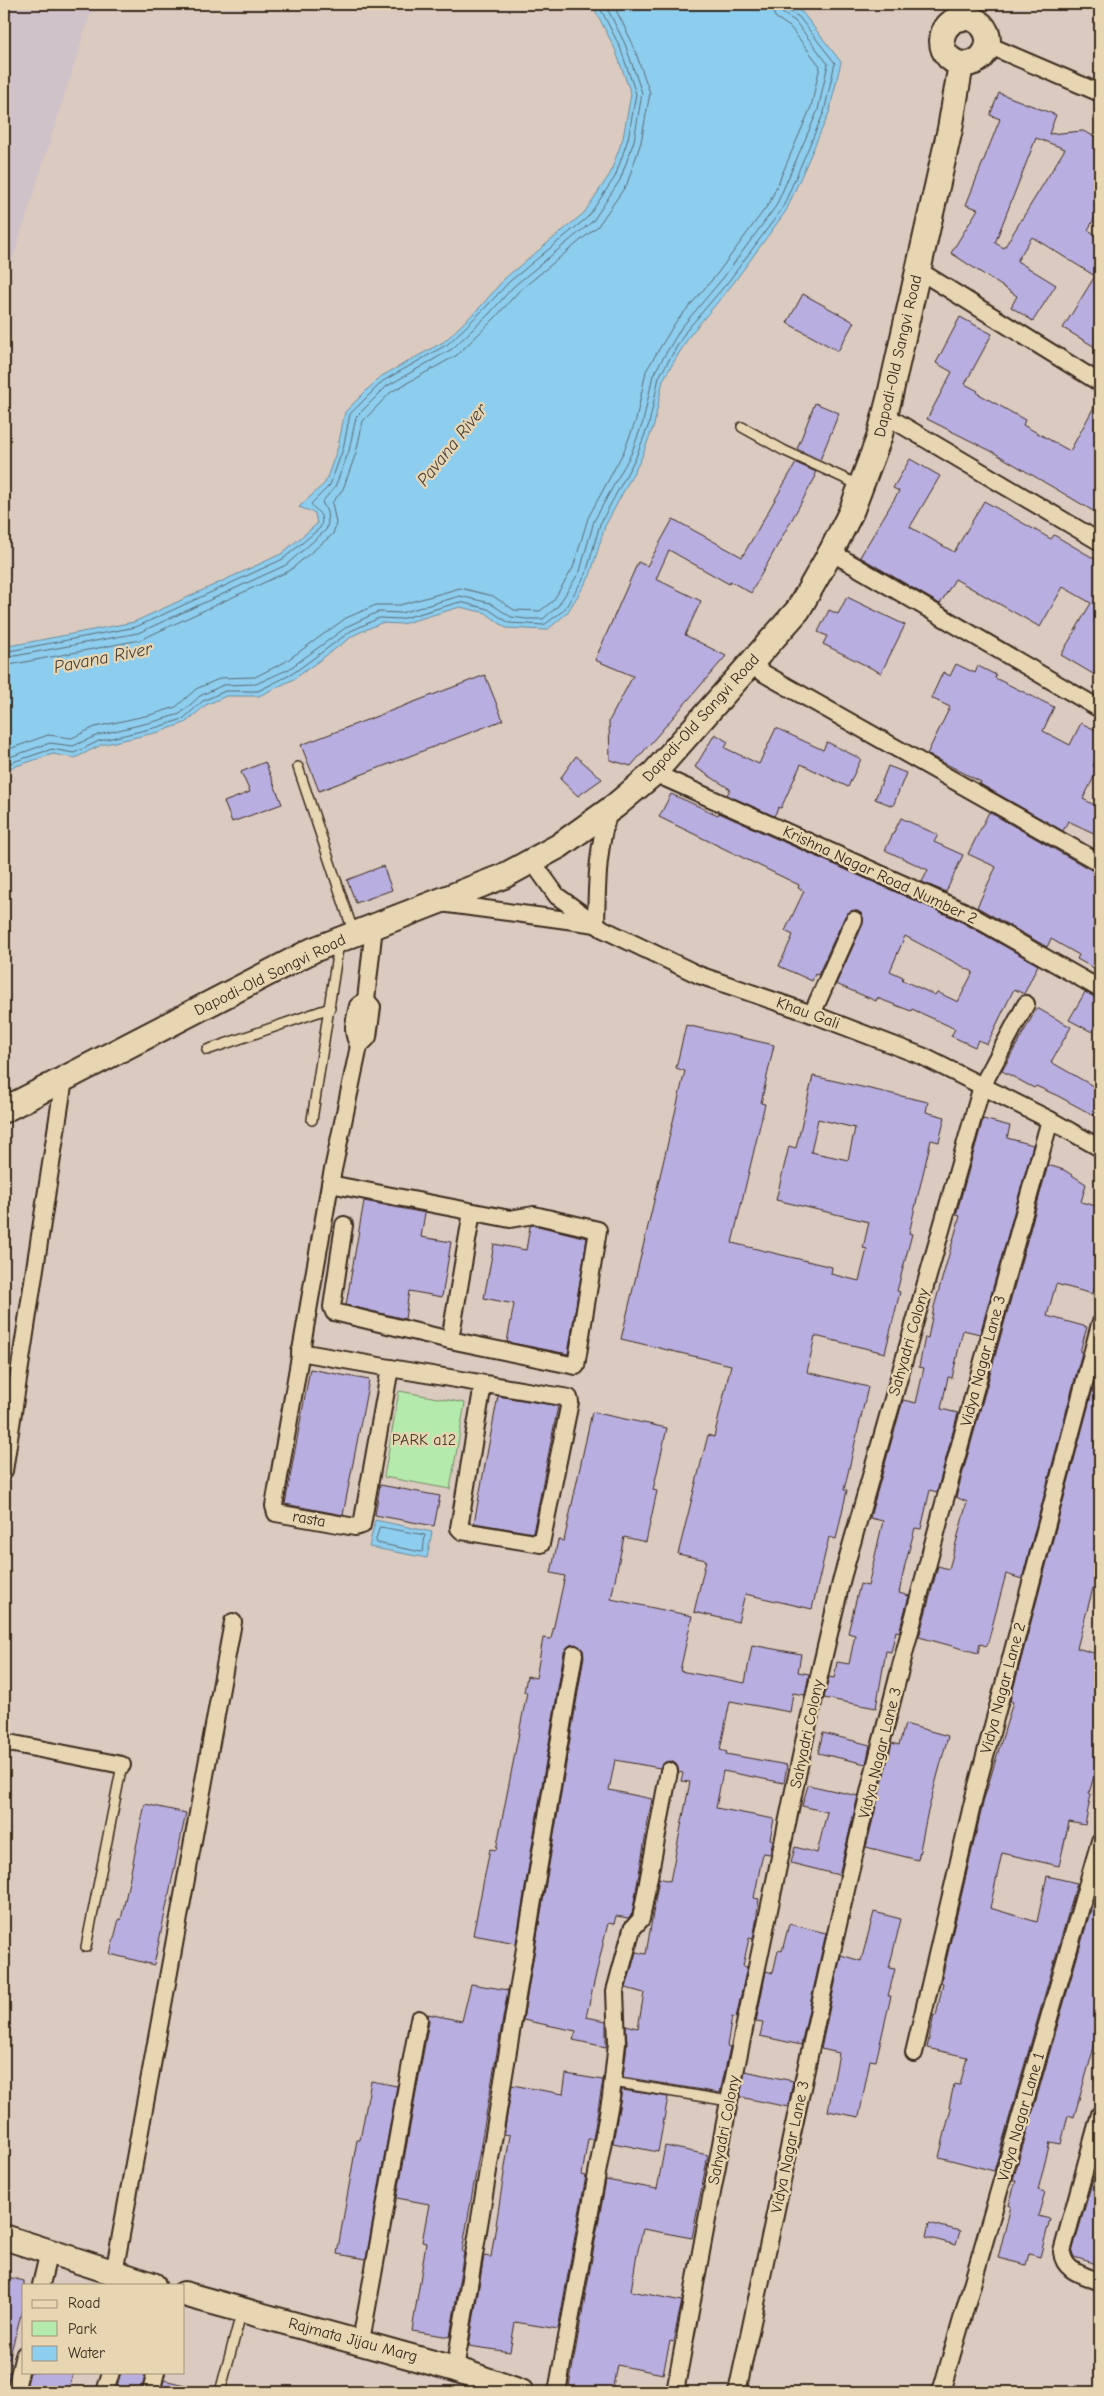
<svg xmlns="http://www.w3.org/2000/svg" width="1104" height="2396" font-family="'Comic Neue',sans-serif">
<rect width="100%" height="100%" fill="#dacac0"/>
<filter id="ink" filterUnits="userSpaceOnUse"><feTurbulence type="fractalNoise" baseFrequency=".02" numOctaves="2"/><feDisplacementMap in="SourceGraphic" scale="10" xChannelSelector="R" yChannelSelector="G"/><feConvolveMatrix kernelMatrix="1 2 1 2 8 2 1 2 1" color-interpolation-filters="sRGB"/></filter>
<g filter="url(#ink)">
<!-- built -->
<polygon fill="#d0c2c9" points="4,4 96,4 92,8 4,287"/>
<!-- green -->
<polygon fill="#b4eaac" stroke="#788a65" points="399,1391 465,1403 450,1489 384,1477"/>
<!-- water -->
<g fill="#8dcdee" stroke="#6c8c9b">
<polygon points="592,4 786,4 802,12 841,62 829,113 786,211 732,285 690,335 663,380 654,425 641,459 605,526 590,576 567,613 547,630 506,628 486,613 460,607 402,624 381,623 354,635 294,679 259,696 226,696 206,705 185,723 159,732 101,745 75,758 53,754 4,770 4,647 134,622 281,554 317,524 315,513 299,507 325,483 338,447 345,412 380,377 445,341 482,305 505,278 584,213 610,174 623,138 631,94 615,49"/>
<polygon points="375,1520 432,1532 427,1558 369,1547"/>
</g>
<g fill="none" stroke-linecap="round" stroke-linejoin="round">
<!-- shore -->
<g stroke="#5c6b71" stroke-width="1">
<path d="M 4,652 L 136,627 L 283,559 L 320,528 C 326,514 316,512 311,504 L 330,485 L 343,449 L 350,414 L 383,381 L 448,344 L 485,308 L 509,282 L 588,217 L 615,177 L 628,139 L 636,94 L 620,47 L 598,4"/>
<polyline points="4,658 138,633 286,565 326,530 328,523 327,512 322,502 335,487 349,451 356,417 387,386 452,349 490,313 513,287 593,221 620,180 634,141 642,93 625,44 605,4"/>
<polyline points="4,666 140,640 289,571 333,534 336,523 332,503 343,489 356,453 363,421 391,392 457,355 495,318 518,292 598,226 627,184 641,142 650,93 632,42 613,4"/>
<polyline points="4,751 48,735 72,738 95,727 154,714 176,707 196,689 221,678 255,677 285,662 346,618 376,605 400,605 460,588 493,596 514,610 540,611 553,601 573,568 588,518 624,451 636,420 646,371 675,323 717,274 770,202 811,107 820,66 790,27 775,17 771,4"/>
<polyline points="4,759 50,743 73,746 98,735 156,721 180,714 200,696 223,685 256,684 289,669 348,626 378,612 401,613 460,596 490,603 511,617 527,619 543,619 558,606 580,571 594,521 631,454 643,422 653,375 681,328 723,278 776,206 818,110 828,64 795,21 782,13 778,4"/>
<polyline points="4,765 52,749 74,753 99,741 158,727 183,719 203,701 225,691 258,691 292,674 351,631 379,618 401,619 460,602 488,609 509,623 544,625 564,610 586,574 600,524 636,457 649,424 659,377 686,331 728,282 782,209 824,112 835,63 799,17 787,10 785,4"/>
<polygon points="380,1527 425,1535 423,1551 421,1552 377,1543 376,1540"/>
</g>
</g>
<!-- building -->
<g fill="#b8aedf" stroke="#3b2a1e" fill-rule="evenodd">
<path d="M 999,93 L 1056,115 L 1049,134 L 1083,131 L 1100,139 L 1100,208 L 1088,230 L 1100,237 L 1100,350 L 1063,328 L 1095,276 L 1032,237 L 1017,261 L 1056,285 L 1033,321 L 1011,307 L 1017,296 L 951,253 L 978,209 L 966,205 L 1000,119 L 990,115 ZM 1036,138 L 1065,149 L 1004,248 L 995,243 Z"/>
<polygon points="803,294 854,322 838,351 787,323"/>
<polygon points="960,317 992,334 965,384 978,391 977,393 1025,420 1023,425 1070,451 1100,396 1100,515 993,452 927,419 952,372 936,363"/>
<polygon points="815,403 839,413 820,460 797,449"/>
<polygon points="910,459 940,476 910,527 954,552 984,501 1051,539 1054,535 1100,562 1100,678 1061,655 1091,603 1063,587 1040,627 955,579 940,604 860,557 899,491 893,488"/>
<polygon points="796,463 816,472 814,475 816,476 751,593 730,581 729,584 669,550 656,579 701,601 685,635 726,656 631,766 610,760 609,721 633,676 595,660 638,562 647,566 673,519 742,557"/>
<polygon points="847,597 905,625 881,673 823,644 827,636 818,632 829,610 838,614"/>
<polygon points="956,664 975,673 978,666 996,675 995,678 1054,707 1043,731 1070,745 1081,723 1100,732 1100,752 1093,766 1098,769 1083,799 1100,808 1100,836 1068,821 1063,831 980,784 981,782 927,754 950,707 931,698 943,672 950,676"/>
<polygon points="485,675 503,720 319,791 301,745"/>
<polygon points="776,728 823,750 827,742 861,759 848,787 801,764 781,808 779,807 774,816 727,795 730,789 695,767 715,734 728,742 725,748 759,764"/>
<polygon points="576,756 602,779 578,796 560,779"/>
<polygon points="265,762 282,804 232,822 224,802 250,792 241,772"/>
<polygon points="888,766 906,773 893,806 875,799"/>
<path d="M 671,794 L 718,815 L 719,813 L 958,920 L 1038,965 L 1024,994 L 1014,989 L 987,1044 L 978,1040 L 975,1047 L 951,1036 L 955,1029 L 947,1025 L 912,1009 L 911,1011 L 877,998 L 876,1001 L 836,984 L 863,924 L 862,914 L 853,910 L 845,916 L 818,975 L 815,974 L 812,981 L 779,966 L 793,935 L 785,931 L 804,891 L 798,888 L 799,885 L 659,817 ZM 905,936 L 973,972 L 958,1002 L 937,992 L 935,995 L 902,980 L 903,977 L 890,971 Z"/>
<polygon points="989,812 1100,875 1100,978 1094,974 1097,970 1077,959 1079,955 1051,939 1047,947 977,907 996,867 968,854"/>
<polygon points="901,818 938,835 934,842 963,855 946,892 922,882 928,870 885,850"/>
<polygon points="383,866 392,890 356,903 347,880"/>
<polygon points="1085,992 1100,999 1100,1017 1092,1032 1069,1020"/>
<polygon points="1037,1008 1071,1027 1051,1062 1100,1090 1100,1119 1058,1096 1036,1086 1034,1088 1002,1071"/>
<path d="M 686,1025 L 774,1045 L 761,1103 L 765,1104 L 732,1243 L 832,1267 L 831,1274 L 859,1281 L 867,1249 L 863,1248 L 869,1222 L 776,1200 L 789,1146 L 796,1148 L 813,1076 L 928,1102 L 926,1112 L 945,1117 L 939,1142 L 931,1140 L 909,1233 L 912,1234 L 897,1291 L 900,1292 L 885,1353 L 815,1336 L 807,1372 L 868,1387 L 844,1490 L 847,1490 L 836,1539 L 829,1537 L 812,1609 L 745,1594 L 738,1622 L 694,1612 L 706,1560 L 678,1554 L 708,1435 L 714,1437 L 731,1365 L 621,1339 L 685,1071 L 676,1068 ZM 818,1119 L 855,1128 L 848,1160 L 811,1152 Z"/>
<polygon points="983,1119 1010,1126 1007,1138 1033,1145 980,1334 963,1330 952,1378 948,1377 941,1409 958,1413 937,1492 930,1490 921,1529 915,1528 905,1565 899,1593 909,1596 899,1632 896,1631 891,1652 886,1651 876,1708 824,1698 829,1677 834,1678 837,1662 849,1664 855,1635 848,1633 860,1584 868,1586 883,1521 870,1518 872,1510 903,1400 916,1403 924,1368 919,1367 925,1337 928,1338 934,1307 960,1216 956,1215"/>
<polygon points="1048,1165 1064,1170 1086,1184 1081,1202 1100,1207 1100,1241 1094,1266 1100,1268 1093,1294 1056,1284 1047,1316 1087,1327 1080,1352 1082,1352 1022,1579 1006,1574 987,1646 980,1644 978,1653 919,1637 938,1566 949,1569 967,1502 956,1497"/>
<polygon points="364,1201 425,1213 421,1237 451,1242 442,1297 409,1291 405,1319 346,1305"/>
<polygon points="534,1225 587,1238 568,1354 507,1342 514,1304 484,1298 494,1244 526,1250 530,1226"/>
<polygon points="1100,1362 1100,1590 1093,1588 1077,1648 1100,1655 1100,1756 1089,1793 1091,1794 1085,1825 1069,1822 1059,1866 1002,1853 990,1908 1037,1922 1047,1876 1077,1883 994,2171 939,2157 951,2108 949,2107 954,2084 960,2085 967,2057 927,2048 934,2015 936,2016 943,1983 941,1982 984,1799 1013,1702 1010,1701"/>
<polygon points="310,1369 369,1380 343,1515 285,1504"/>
<polygon points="498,1396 558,1406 533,1533 474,1523"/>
<polygon points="592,1412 667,1428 653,1490 657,1491 646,1542 624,1537 611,1599 692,1616 680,1671 745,1683 752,1645 801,1654 798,1672 809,1674 805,1695 793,1693 790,1712 730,1701 720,1750 727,1752 726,1754 787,1765 784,1783 723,1771 716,1808 774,1819 770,1839 773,1840 770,1854 763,1853 754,1898 759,1899 756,1922 753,1939 749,1938 743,1966 747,1967 736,2018 732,2017 727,2046 730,2047 720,2093 623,2077 627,2044 626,2025 638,2028 644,1993 626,1988 636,1952 646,1954 659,1878 670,1881 690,1782 681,1781 683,1773 679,1772 676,1764 671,1761 665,1762 660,1768 615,1760 609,1790 652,1799 632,1914 628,1918 616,1916 614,1924 608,1923 586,2017 606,2021 606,2047 573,2040 576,2031 523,2020 584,1656 583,1650 576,1644 570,1645 564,1652 516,1943 473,1935 490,1849 496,1850 527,1692 524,1692 527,1676 536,1678 543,1638 551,1639 565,1576 551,1573 558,1540 564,1541"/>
<polygon points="380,1485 440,1496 434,1526 375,1515"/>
<polygon points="905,1724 948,1736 927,1815 918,1860 866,1847 892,1743 899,1745"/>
<polygon points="823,1733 870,1745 866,1764 818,1753"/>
<polygon points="808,1785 858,1796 839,1875 791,1863 795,1847 817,1853 827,1812 802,1806"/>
<polygon points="145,1804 186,1813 154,1965 110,1954 119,1919 121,1920"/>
<polygon points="1097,1888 1100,1888 1100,2012 1095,2032 1098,2033 1074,2117 1068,2115 1061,2144 1050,2142 1038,2190 1045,2192 1038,2216 1050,2219 1040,2257 1029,2254 1026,2265 998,2258 1011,2206 1009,2205 1016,2180 1013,2180"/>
<polygon points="874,1912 901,1919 889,1968 895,1969 888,1996 891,1996 876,2061 870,2060 859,2117 828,2111 839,2053 821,2049 841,1955 861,1961"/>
<polygon points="789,1924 826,1933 801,2045 760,2036 763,2023 756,2022 766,1971 773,1973 778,1950 782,1951"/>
<polygon points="471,1984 508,1990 462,2252 464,2252 450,2337 412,2331 426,2243 422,2242 429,2204 397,2198 429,2021 428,2014 462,2021"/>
<polygon points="745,2071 793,2081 788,2107 740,2097"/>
<polygon points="566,2074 603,2080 593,2139 588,2139 582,2175 586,2176 558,2329 515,2322 510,2352 469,2346 484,2256 491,2257 510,2135 504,2134 512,2085 563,2094"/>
<polygon points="371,2081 397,2086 366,2259 337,2254 357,2140 360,2140"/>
<polygon points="622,2090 668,2097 658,2152 613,2143"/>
<polygon points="665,2146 708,2155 692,2238 643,2229 636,2259 631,2291 682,2301 673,2342 670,2341 663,2374 617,2365 612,2392 569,2386 606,2180 657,2189"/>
<polygon points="1096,2169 1100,2169 1100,2265 1074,2257 1072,2252"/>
<polygon points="929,2223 960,2231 956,2245 926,2237"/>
<polygon points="4,2276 24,2281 24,2303 9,2359 4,2358"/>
<polygon points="4,2372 10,2372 7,2383 4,2382"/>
<polygon points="30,2372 73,2372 68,2392 47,2392 26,2388"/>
<polygon points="121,2372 146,2372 141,2392 115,2392"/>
<polygon points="164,2380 193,2387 192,2392 161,2392"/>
</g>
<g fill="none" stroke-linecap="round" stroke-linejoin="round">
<!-- lane casing -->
<g stroke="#3b2a1e" stroke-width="12">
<g id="lane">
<polyline points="742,427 783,450 861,486"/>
<polyline points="298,767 354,934"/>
<polyline points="207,1050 330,1008"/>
<polyline points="312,1120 339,942"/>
<polyline points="86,1947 122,1765"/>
<polyline points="613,2082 729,2101"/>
<polyline points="220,2392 242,2310"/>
</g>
</g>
<!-- street casing -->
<g stroke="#3b2a1e" stroke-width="20">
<g id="street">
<polyline points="988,45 1100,93"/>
<polyline points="918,270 1100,383"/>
<polyline points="885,415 1100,542"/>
<polyline points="831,552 1100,709"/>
<polyline points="749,665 1100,863"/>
<polyline points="654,773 963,911 1100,989"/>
<polyline points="532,861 557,896 603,929 699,975 812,1014 922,1056 1050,1120 1100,1148"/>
<path d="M 441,903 L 596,924 C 597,884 597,846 610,809"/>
<path d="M 366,1000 L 372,1007 L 368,1037 L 359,1046 C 351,1031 354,1023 358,1006 Z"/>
<polyline points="366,1000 374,926"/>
<polyline points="812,1014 854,920"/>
<polyline points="359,1046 330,1184 510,1219 534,1215 598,1230 576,1366 450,1340 472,1212"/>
<polyline points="330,1184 274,1506 276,1513 355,1527 362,1525 390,1368 569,1398 570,1402 541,1544 462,1531 459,1528 483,1384"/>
<polyline points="344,1225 332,1307 334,1312 450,1340"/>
<polyline points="300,1352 390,1368"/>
<polyline points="4,1471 64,1079"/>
<polyline points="4,1742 122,1765"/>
<polyline points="914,2053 974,1797 1100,1324"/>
<path d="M 1100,2114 L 1062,2252 C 1064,2272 1084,2275 1100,2282"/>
<polyline points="114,2273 233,1622"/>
<polyline points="41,2285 49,2251"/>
<polyline points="361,2341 419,2019"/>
<polyline points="455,2369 574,1654"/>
<polyline points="15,2392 24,2355"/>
<polyline points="105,2392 111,2372"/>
<polyline points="151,2392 156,2372"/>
<polyline points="557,2392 611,2097 617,2043 615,1991 632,1929 641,1919 669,1771"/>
<polyline points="675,2392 729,2101 807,1728 842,1578 982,1086 1026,1004"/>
<path d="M 737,2392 C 782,2184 824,1975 875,1768 C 929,1551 990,1336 1050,1120"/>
<polyline points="941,2392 1100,1841"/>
</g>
</g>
<!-- secondary casing -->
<g stroke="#3b2a1e" stroke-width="28">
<g id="secondary">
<circle cx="965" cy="41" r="23"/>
<polyline points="4,1110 313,950 504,876 559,846 615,806 654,773 798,610 831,552 851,512 879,438 890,395 950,129 961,64"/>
<polyline points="4,2237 153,2285"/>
<polyline points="184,2294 455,2369 521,2392"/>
</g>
</g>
<!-- lane -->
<use href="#lane" stroke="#e8d6b3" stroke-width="9"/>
<!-- street -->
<use href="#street" stroke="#e8d6b3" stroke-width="16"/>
<!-- secondary -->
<use href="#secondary" stroke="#e8d6b3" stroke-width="24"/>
</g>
</g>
<g text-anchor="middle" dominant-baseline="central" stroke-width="4.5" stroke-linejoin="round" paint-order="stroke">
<!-- street labels -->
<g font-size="16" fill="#3b2a1e" stroke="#e8d6b3">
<text transform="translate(898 356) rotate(-77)">Dapodi-Old Sangvi Road</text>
<text transform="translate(701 718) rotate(-48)">Dapodi-Old Sangvi Road</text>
<text transform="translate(880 875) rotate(25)">Krishna Nagar Road Number 2</text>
<text transform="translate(270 975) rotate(-26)">Dapodi-Old Sangvi Road</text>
<text transform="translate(808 1013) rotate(20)">Khau Gali</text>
<text transform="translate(909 1342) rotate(-74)">Sahyadri Colony</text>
<text transform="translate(983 1361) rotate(-75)">Vidya Nagar Lane 3</text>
<text transform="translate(309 1519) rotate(10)">rasta</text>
<text transform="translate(1003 1688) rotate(-75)">Vidya Nagar Lane 2</text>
<text transform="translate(807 1734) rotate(-78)">Sahyadri Colony</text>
<text transform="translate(880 1753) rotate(-76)">Vidya Nagar Lane 3</text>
<text transform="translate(1021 2117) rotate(-74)">Vidya Nagar Lane 1</text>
<text transform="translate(724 2130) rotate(-79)">Sahyadri Colony</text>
<text transform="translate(790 2147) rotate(-78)">Vidya Nagar Lane 3</text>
<text transform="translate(353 2340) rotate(15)">Rajmata Jijau Marg</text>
</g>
<!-- park labels -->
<g font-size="16" fill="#473d2c" stroke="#e8d6b3">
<text x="424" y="1440">PARK a12</text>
</g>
<!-- water labels -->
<g font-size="18" font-style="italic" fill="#47423d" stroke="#e8d6b3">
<text transform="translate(452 445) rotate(-51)">Pavana River</text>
<text transform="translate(103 658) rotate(-11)">Pavana River</text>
</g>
</g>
<!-- margin -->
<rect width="1104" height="2396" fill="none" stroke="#e8d6b3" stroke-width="20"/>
<rect x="10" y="10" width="1084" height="2376" fill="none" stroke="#3b2a1e" stroke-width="2" filter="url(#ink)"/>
<!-- legend -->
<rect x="22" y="2284" width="162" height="90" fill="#e8d6b3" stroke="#a39177"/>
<rect x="32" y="2300" width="25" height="8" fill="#e8d6b3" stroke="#a39177"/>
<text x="68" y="2308" font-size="15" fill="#3b2a1e">Road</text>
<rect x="32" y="2321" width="25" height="15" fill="#b4eaac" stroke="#a39177"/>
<text x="68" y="2334" font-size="15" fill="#3b2a1e">Park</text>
<rect x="32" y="2346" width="25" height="15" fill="#8dcdee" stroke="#a39177"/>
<text x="68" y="2358" font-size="15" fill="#3b2a1e">Water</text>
</svg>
